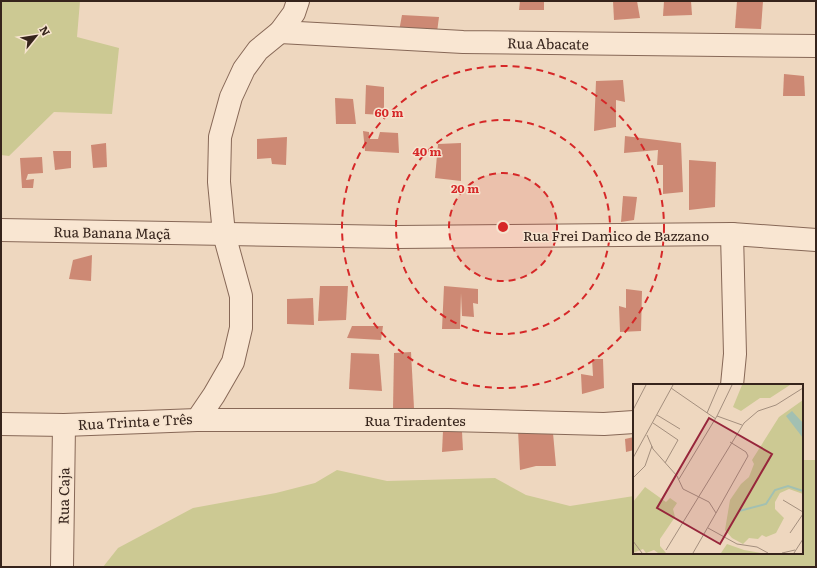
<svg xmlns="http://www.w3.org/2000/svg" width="817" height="568" font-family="Literata,serif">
<rect width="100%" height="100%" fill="#eed7bf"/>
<!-- green -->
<g fill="#ccc993">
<polygon points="1,1 80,1 77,37 119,48 112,114 54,112 9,156 1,155"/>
<polygon points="802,460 816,460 816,567 103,567 118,548 193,508 276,493 315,483 337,470 387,481 495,478 526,495 570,506 634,496 634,553 802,553"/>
</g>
<!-- building -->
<g fill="#cd8974">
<polygon points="520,1 544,1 544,10 519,10"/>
<polygon points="613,1 637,1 640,18 614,20"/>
<polygon points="664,1 691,1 692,15 663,16"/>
<polygon points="737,1 763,1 761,29 735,28"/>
<polygon points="402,15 439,17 437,32 399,31"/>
<polygon points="784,74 804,76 805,96 783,96"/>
<polygon points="623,80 625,102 616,100 616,127 594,131 596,81"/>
<polygon points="366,85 384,87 384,115 365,114"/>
<polygon points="335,98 353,99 356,124 336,124"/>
<polygon points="363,131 369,132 370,139 378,139 380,132 398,133 399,153 365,151"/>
<polygon points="625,136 681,143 683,192 663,194 663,165 657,165 658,150 624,153"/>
<polygon points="287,137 286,165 272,164 271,158 257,159 257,139"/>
<polygon points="106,143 107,167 93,168 91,145"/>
<polygon points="461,143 461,181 435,178 438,144"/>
<polygon points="53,151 71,151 71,168 55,170"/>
<polygon points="42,157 43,173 28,174 26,180 34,179 33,188 22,188 20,158"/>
<polygon points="689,160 716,162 715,207 689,210"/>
<polygon points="623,196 637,197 634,220 621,222"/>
<polygon points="92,255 91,281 69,279 73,260"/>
<polygon points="320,286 348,286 346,320 318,321"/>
<polygon points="444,286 478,289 478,304 473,303 474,317 462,316 461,293 460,329 442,329"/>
<polygon points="626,289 642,291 641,331 620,332 619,306 626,308"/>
<polygon points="313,298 314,325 287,324 287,299"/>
<polygon points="352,326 383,326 381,340 347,338"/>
<polygon points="411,352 414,408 393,409 394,353"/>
<polygon points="351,353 379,354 382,391 349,389"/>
<polygon points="592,359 603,359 604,388 582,394 581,374 593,376"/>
<polygon points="518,430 553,433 556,466 536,466 520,470"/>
<polygon points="443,431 462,432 463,450 442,452"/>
<polygon points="634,437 634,450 626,452 625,439"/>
</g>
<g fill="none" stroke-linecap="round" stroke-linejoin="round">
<!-- minor casing -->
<g stroke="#876857" stroke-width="24">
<g id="minor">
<polyline points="280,32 463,42 816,46"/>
<polyline points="1,230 397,237 732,234 816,240"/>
<polyline points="732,385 735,354 732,234"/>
<polyline points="197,420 448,420 604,424 634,422"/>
<polyline points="1,424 64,425 197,420 214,395 233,362 241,328 241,296 224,234 219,182 220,137 231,97 244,69 258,50 280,32 294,13 298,1"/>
<polyline points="62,567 64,425"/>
</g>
</g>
<!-- minor -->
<use href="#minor" stroke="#f9e6d2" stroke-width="22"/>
</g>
<!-- distance rings -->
<circle cx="503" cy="227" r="54" fill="#d62828" fill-opacity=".12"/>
<g fill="none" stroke="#d62828" stroke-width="2" stroke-dasharray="7 5">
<circle cx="503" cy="227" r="54"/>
<circle cx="503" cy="227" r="107"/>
<circle cx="503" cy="227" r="161"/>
</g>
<g text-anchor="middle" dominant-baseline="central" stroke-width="3" stroke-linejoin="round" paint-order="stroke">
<!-- street labels -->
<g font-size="14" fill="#36241c" stroke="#f6e3ce">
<text transform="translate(548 43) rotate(1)">Rua Abacate</text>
<text transform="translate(112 232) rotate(1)">Rua Banana Maçã</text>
<text x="616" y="235">Rua Frei Damico de Bazzano</text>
<text x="415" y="420">Rua Tiradentes</text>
<text transform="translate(135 421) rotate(-3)">Rua Trinta e Três</text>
<text transform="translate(63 496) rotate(-89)">Rua Caja</text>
</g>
</g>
<!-- overview -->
<g transform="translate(633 384)">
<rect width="170" height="170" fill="#eed7bf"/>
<path d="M 109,1 L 157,1 L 137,14 L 127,14 L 108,27 L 100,23 ZM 170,16 L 170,110 L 156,105 L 147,109 L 142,118 L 142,125 L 151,134 L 143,149 L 133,153 L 129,151 L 125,155 L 116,154 L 110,160 L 99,154 L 92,146 L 97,116 L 108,100 L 116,93 L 121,80 L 119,76 L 146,33 ZM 12,103 L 33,118 L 37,114 L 44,119 L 40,125 L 42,133 L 27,155 L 27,162 L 33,169 L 25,169 L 21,166 L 13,169 L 10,165 L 0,169 L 0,118 ZM 94,160 L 111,166 L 128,169 L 88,169 Z" fill="#ccc993"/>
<path d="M 159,27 L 170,39 L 170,54 L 153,32 Z" fill="#a2c0b2"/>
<path fill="none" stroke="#a2c0b2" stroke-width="2" d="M 106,127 L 133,120 L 142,106 L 155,102 L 170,107"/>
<path fill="none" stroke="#a48f7e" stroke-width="1" d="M 38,4 L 83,35M 0,26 L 13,1M 74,29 L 86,1M 24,31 L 47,45M 84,32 L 109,41M 20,39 L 45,56 L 32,79M 14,51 L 20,65 L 44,92 L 50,105 L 76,118 L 83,129 L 60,169M 0,74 L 40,1M 0,94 L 12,82 L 19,62M 46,95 L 84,32 L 99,1M 150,116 L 170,128M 83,129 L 115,72 L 113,68 L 97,58M 75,144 L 104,160 L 124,163 L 135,169M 157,149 L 170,130M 0,157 L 9,169M 33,166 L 111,39 L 125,27 L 143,21 L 170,4M 149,169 L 162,166M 161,169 L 170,155"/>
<path fill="#97263b" fill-opacity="0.15" stroke="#97263b" stroke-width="2" d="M 76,34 L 139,70 L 87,160 L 24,124 Z"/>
<rect width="170" height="170" fill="none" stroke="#36241c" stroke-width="2"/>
</g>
<circle cx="503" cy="227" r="6" fill="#d62828" stroke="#f6e3ce" stroke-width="2"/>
<g font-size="12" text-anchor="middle" font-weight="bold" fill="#d62828" stroke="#f6e3ce" stroke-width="3" stroke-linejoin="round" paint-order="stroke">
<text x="389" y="117">60 m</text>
<text x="427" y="156">40 m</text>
<text x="465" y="193">20 m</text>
</g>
<!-- border -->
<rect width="817" height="568" fill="none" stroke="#36241c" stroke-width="4"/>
<!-- north arrow -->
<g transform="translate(36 36) rotate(60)" stroke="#f6e3ce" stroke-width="3" paint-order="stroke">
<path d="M0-3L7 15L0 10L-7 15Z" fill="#36241c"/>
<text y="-6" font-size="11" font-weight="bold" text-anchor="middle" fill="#36241c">N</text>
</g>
</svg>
